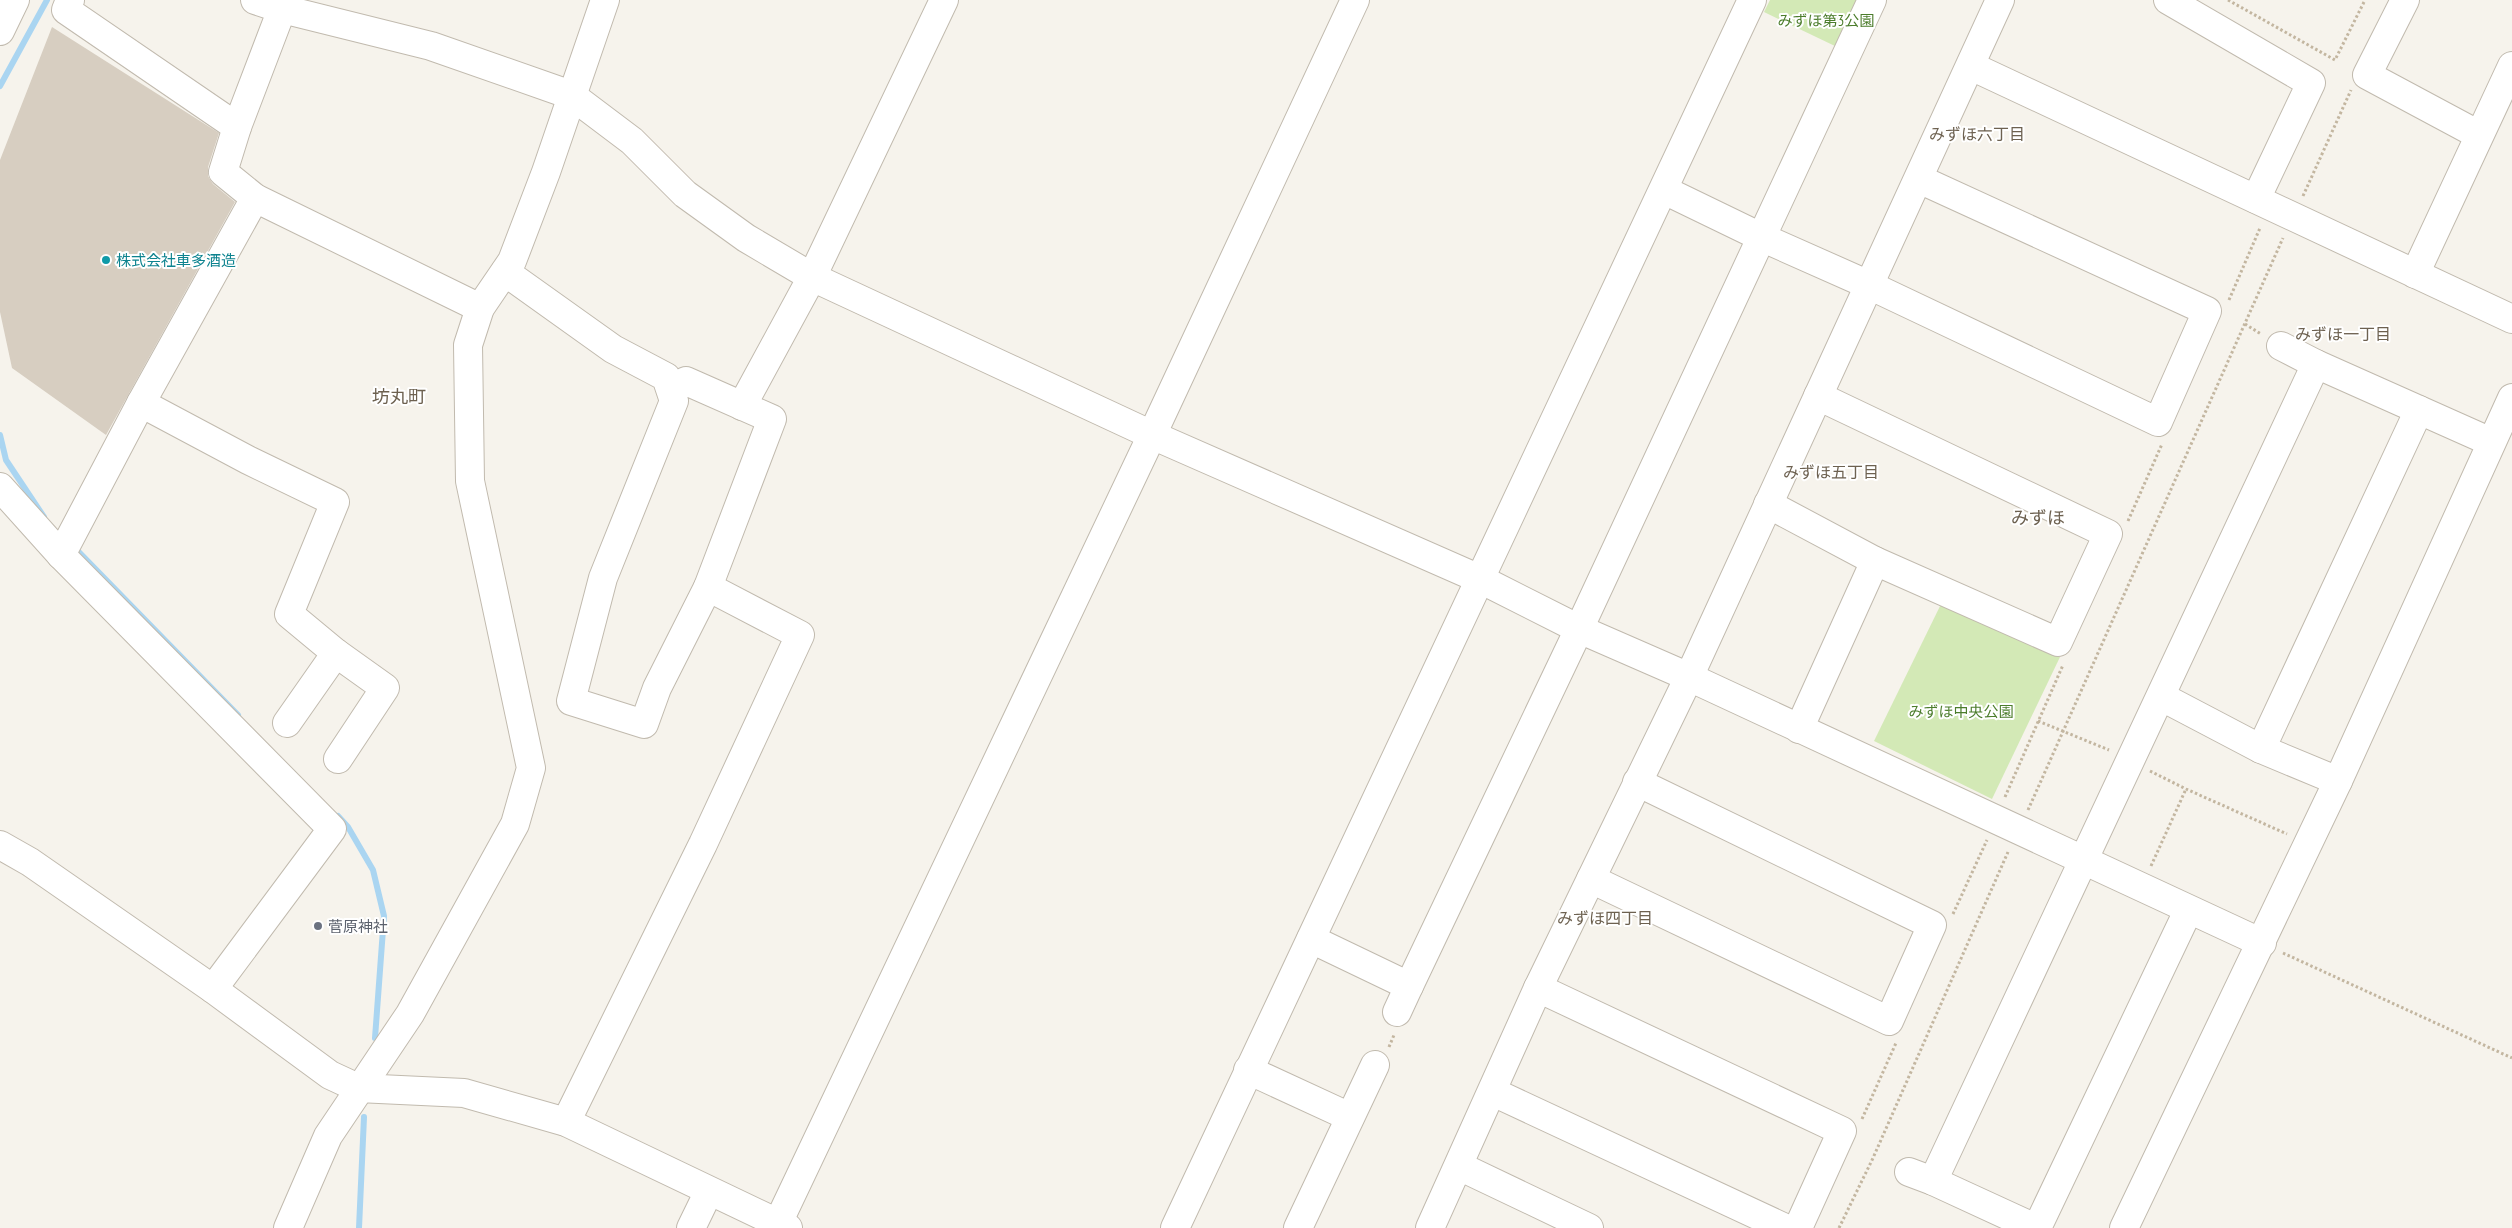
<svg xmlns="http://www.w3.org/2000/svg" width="2512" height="1228" font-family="'PT Sans Narrow','Noto Sans JP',sans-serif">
<rect width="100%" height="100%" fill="#f6f3ec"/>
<!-- green -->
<g fill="#d3e9b6">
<polygon points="1770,0 1860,0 1837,47 1764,12"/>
<polygon points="1943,600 2060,657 1992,799 1874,741"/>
</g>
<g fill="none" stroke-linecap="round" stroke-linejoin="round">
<!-- stream -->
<g stroke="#aad5f1" stroke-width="6">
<polyline points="0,86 47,0"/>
<polyline points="0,435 6,460 44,517"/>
<polyline points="74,547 238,715"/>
<polyline points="338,816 348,827 373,870 384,916 375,1038"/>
<polyline points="359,1228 364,1117"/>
</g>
</g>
<!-- building -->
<polygon fill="#d7cec1" points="52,27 219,133 208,167 208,176 213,184 235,202 106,435 12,368 0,312 0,160"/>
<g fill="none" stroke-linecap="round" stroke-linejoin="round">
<!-- minor casing -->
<g stroke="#c1baae" stroke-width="30">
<g id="minor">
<polyline points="70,0 66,10 237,127"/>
<polyline points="255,0 282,9 431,46 571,95 632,141 685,194 746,238 812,277 1152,435 1482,580 1579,629 1689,677 2262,943"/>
<polyline points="2168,0 2311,83 2256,199"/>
<polyline points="2405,0 2367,75 2479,135"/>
<polyline points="282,9 237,127 223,172 255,198 480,308"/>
<polyline points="0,31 15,0"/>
<polyline points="1971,66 2512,319"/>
<polyline points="1664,190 1761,237 1869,285 2158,422 2207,311 1919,179"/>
<polyline points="505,272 613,349 666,377 674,401 603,578 571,701 644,724 657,688 708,587 772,419 686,381 670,388"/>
<polyline points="2415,274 2512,66"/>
<polyline points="2281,346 2316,364 2491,442"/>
<polyline points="141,403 248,460 335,502 289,614 336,653 385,688 338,759"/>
<polyline points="742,406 812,277 944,0"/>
<polyline points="0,487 61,555 332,829 213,989"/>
<polyline points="1768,504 1875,561 2058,642 2108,534 1818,396"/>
<polyline points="61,555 141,403 255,198"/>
<polyline points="2162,697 2261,749 2338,781"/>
<polyline points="287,723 336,653"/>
<polyline points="1799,729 1875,561"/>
<polyline points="2261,749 2419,410"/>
<polyline points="0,845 30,862 213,989 330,1075 358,1088 464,1093 566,1122 788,1228"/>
<polyline points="1591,879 1889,1021 1932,925 1637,782"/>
<polyline points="1311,939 1409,986 1579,629 1872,0"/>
<polyline points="1538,988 1842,1131 1798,1228"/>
<polyline points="1397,1012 1409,986"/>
<polyline points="1248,1070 1350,1117"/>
<polyline points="1493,1092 1785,1228"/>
<polyline points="566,1122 703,844 800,635 708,587"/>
<polyline points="1459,1166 1589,1228"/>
<polyline points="1909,1172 1933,1181 2035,1228"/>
<polyline points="1933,1181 2316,364"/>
<polyline points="778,1223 1152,435 1355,0"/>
<polyline points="288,1228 328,1136 410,1014 515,824 531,768 470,481 468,345 480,308 512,261 546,172 605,0"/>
<polyline points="691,1228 709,1191"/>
<polyline points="1175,1228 1752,0"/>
<polyline points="1298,1228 1375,1065"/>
<polyline points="1430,1228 1538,988 1689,677 2000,0"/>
<polyline points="2037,1228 2188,911"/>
<polyline points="2124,1228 2338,781 2512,398"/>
</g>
</g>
<!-- path -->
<g stroke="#c3b6a0" stroke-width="3" stroke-dasharray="2.5 2.5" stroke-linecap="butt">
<polyline points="2228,0 2335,60 2365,0"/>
<polyline points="2303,196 2351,90"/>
<polyline points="2229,300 2260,228"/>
<polyline points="2245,324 2261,334"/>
<polyline points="2128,521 2162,444"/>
<polyline points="2038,721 2109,750"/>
<polyline points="2150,771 2186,789 2287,834"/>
<polyline points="2005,797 2063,665"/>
<polyline points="2028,810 2283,238"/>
<polyline points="2151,866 2186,789"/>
<polyline points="1953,914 1987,840"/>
<polyline points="2283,953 2512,1058"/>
<polyline points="1389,1047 1394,1035"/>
<polyline points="1862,1119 1896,1043"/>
<polyline points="1839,1228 1873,1158 2008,852"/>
</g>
<!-- minor -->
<use href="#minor" stroke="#fff" stroke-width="28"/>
</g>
<!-- markers -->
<circle fill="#0f9aa8" stroke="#fff" stroke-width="2" cx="106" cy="260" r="5"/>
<circle fill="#6b7280" stroke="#fff" stroke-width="2" cx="318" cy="926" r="5"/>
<g text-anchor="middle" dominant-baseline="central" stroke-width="4" stroke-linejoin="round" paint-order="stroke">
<!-- park labels -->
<g font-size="15" fill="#4c7d2c" stroke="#fff">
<text x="1826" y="20">みずほ第3公園</text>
<text x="1961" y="711">みずほ中央公園</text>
</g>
<!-- culture labels -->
<g font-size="15" fill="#0d838f" stroke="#fff" text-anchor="start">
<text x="116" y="260">株式会社車多酒造</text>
</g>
<!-- worship labels -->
<g font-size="15" fill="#5b616d" stroke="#fff" text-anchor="start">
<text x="328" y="926">菅原神社</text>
</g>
<!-- neighbourhood labels -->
<g font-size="16" fill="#6d6150" stroke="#fff">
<text x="1977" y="134">みずほ六丁目</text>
<text x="2343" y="334">みずほ一丁目</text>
<text x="1831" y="472">みずほ五丁目</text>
<text x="1605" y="918">みずほ四丁目</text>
</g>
<!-- quarter labels -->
<g font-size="18" fill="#6d6150" stroke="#fff">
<text x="399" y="396">坊丸町</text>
<text x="2038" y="517">みずほ</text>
</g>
</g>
</svg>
